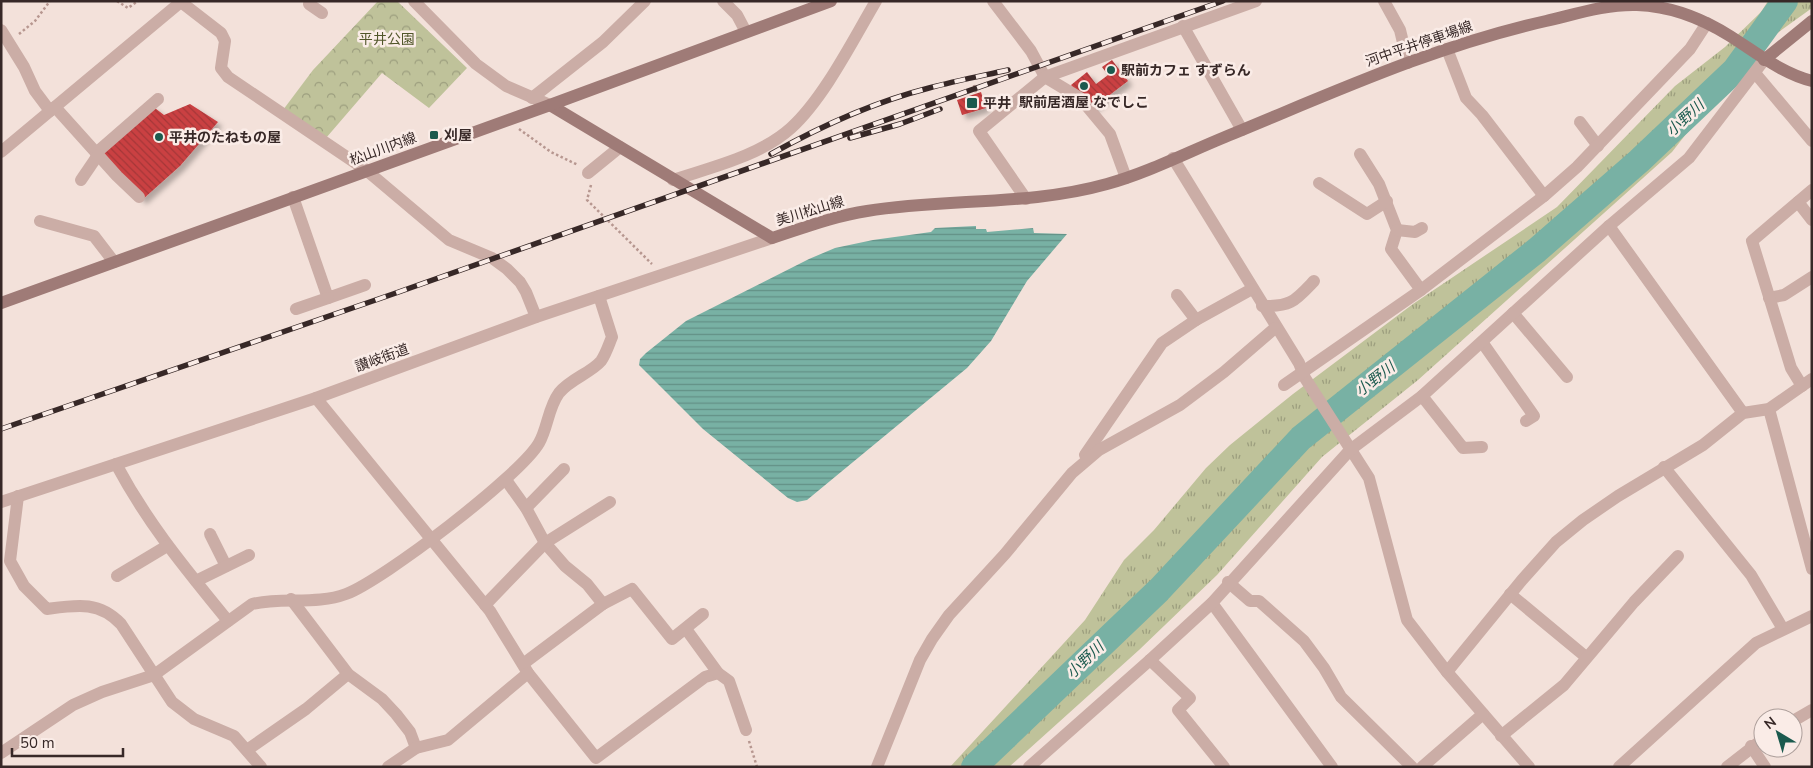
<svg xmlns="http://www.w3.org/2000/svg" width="1813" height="768" font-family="'Nunito Sans','Noto Sans JP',sans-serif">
<defs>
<pattern id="grass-tufts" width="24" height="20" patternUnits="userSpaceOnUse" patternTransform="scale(1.25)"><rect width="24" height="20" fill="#bfc29a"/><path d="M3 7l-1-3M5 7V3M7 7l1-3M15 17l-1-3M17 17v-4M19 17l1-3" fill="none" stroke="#9c9e7e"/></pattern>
<pattern id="park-crowns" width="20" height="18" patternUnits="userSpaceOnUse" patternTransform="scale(1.25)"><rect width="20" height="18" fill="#bfc29a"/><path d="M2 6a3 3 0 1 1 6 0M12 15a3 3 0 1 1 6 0" fill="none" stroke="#9c9e7e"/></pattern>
<pattern id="water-rules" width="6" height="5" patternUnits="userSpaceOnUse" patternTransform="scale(1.25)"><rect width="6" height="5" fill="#78b1a4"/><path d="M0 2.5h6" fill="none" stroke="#639086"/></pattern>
<pattern id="building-back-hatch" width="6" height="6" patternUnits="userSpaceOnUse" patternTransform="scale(1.25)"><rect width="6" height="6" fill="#ca4143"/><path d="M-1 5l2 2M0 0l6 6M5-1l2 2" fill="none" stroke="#a53638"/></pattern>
<filter id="shadow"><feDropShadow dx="4.5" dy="4.5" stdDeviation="2.5" flood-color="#0004"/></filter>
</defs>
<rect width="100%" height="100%" fill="#f3e1da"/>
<!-- grass -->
<polygon fill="url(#grass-tufts)" points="1768,1 1812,1 1812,8 1765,42 1722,88 1672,152 1418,380 1322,457 1217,575 1139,650 1009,767 950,767 1085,620 1124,560 1154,530 1206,468 1230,445 1293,394 1413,304 1557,207 1675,86 1725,47 1761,12"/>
<!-- park -->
<polygon fill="url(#park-crowns)" points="378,1 397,1 467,68 429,108 382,73 326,138 283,110 313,70"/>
<!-- water -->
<polygon fill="url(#water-rules)" points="976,226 976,229 986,229 987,232 1033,228 1034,233 1067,234 1027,281 991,341 967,368 807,500 797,502 788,498 703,429 639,365 640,359 646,353 686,321 809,259 835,248 873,240 931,232 935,228"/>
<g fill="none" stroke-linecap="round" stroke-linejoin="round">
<!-- river -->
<polyline stroke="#78b1a4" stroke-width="26" points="974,767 1159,590 1301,438 1537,250 1639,161 1735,70 1785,1"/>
</g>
<!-- building -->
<g fill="url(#building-back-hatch)" filter="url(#shadow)">
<polygon points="1112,60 1128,81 1090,110 1071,85 1087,72 1096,84 1108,75 1102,67"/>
<polygon points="981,92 986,108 962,115 957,100"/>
<polygon points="190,104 218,122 180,166 142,200 96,153 151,105 164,115"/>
</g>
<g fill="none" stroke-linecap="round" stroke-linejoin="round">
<!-- path -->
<g stroke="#b79790" stroke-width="2.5" stroke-dasharray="2.5 2.5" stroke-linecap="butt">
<polyline points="117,1 128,8 138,1"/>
<polyline points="19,34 35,21 50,1"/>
<polyline points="974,85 976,93"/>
<polyline points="519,129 551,152 578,165"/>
<polyline points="591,185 587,200 652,264"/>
<polyline points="749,741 757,767"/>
</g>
<!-- minor -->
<g stroke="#cbada6" stroke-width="12">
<polyline points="414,1 476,64 506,86 550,105"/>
<polyline points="723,1 737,15 746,32"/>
<polyline points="993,1 1031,51 1045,77 1080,98 1110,134 1126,178"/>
<polyline points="1384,1 1400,30 1408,63"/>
<polyline points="181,2 221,33 225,41 221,68 228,77 366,170 449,240 492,258 507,269 520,282 526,292 536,317"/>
<polyline points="309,4 322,13"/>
<polyline points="1183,26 1242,130"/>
<polyline points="1,30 24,67 35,91 50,111"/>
<polyline points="1447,49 1466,98 1482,115 1544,196"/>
<polyline points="1755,73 1812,141"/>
<polyline points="532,98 603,42 645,1"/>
<polyline points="55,107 117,176 139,197"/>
<polyline points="1580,122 1598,146"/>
<polyline points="1,152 182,1"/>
<polyline points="96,153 158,99"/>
<polyline points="1360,154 1379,184 1397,230 1391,249 1421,290"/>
<polyline points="1173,158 1299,363 1305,378 1369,478 1407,620 1447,672 1529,767"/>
<polyline points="588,173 620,147"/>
<polyline points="81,180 98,155"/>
<path d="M 673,180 C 712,167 760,156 791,128 C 824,98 853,40 876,1"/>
<polyline points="1319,183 1367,214 1387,201"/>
<polyline points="293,197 328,298 365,285"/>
<polyline points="1026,199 979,131 1045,77 1256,1"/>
<polyline points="1798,202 1812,220"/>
<polyline points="40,221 94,236 114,262"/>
<polyline points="1609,226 1743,413"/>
<polyline points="1397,230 1415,232 1422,228"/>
<polyline points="1177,295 1196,320"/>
<polyline points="1769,298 1784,295 1812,277"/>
<path d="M 1262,306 C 1291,307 1295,301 1314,281"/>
<polyline points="296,309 328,298"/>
<polyline points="1513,313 1567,377"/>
<polyline points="1482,342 1534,416 1526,421"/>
<polyline points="1284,385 1421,290 1544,196 1577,167 1690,49 1707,23"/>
<polyline points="1802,386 1791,368 1752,241 1812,190"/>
<polyline points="1422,396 1463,448 1482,447"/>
<polyline points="316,398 490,611 528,673 596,758 705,677 718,673 729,681 746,730"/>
<polyline points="1769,409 1812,569"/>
<polyline points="1085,455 1162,343 1196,320 1252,289"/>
<path d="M 116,464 C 148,524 185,568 228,621"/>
<polyline points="1664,467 1751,575 1783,629"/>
<polyline points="506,480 526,508 545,543 565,566 587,584 603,604"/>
<path d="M 18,496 L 10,561 L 24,586 L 47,609 C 77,605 99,601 121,624 L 172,702 L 194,719 L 234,736 L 261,767"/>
<polyline points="1,502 316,398 536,317 772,238"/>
<polyline points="526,508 564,469"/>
<polyline points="210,534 226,566"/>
<polyline points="117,576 167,546"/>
<polyline points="196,581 249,555"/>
<polyline points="1228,582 1250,601 1259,601 1304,641 1324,668 1341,697 1412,767"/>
<polyline points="1510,594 1586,657"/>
<polyline points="291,599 348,674 382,699 396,714 410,732 416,748"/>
<polyline points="1212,603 1332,767"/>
<polyline points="485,605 545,543 610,502"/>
<polyline points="686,629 718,673"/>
<polyline points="1150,660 1190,698 1178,710 1224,767"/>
<polyline points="523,664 603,604 632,589 672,639 703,614"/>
<polyline points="1447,672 1522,580 1556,542 1583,520 1618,496 1703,445 1743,413 1769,409 1812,379"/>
<polyline points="1793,721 1812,710"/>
<polyline points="1501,736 1564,685 1634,602 1678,556"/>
<polyline points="1751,746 1765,767"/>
<polyline points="247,750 306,709 348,674"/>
<path d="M 1,753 L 73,705 L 102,692 L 154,675 L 252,604 C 282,597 317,605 346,594 C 383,580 520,476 539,443 C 548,427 548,408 559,393 C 570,379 591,373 601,361 C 606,354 609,344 612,337 L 599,296"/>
<polyline points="388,767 416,748 448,740 528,673"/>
<polyline points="877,767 920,660 932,639 949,615 1005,554 1072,473 1099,450 1180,405 1224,372 1275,328"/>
<polyline points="1029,767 1150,660 1212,603 1350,450 1422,396 1609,226 1689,158 1764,60"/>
<polyline points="1422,767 1483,714"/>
<polyline points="1619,767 1756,643 1812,616"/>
<polyline points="1727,767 1763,739"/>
</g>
<!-- secondary -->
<g stroke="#9f7b77" stroke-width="12">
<polyline points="1764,60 1812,21"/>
<path d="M 550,105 L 772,238 C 803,228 834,216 867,211 C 947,198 1029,206 1107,184 C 1147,173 1186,153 1225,137 C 1330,94 1434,46 1546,21 C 1576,14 1606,4 1637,5 C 1670,6 1703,19 1730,36 C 1757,53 1781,73 1812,81"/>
<polyline points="1,303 550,105 831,1"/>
</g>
<!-- rail casing -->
<g stroke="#372827" stroke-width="5.5">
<g id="rail">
<polyline points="850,138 900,124 940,109"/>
<path d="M 771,154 C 821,126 874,102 929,88 C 955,81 981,76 1008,70"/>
<polyline points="1,429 393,294 1223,1"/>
</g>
</g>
<!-- rail -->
<use href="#rail" stroke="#faece7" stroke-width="4" stroke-dasharray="11" stroke-linecap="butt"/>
</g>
<!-- markers -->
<g fill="#1b5a4e" stroke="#faece7" stroke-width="2">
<circle cx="1111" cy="70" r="5"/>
<circle cx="1084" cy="86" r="5"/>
<rect x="966" y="97" width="12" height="12" rx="2.5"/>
<rect x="429" y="130" width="10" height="10" rx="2.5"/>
<circle cx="159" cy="137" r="5"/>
</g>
<g text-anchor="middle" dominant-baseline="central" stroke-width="5" stroke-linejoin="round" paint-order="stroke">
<!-- park labels -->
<g font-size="14" fill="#51562a" stroke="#faece7">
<text x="387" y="39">平井公園</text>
</g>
<!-- street labels -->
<g font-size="14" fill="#372827" stroke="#faece7">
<text transform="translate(1419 44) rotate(-19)">河中平井停車場線</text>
<text transform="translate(383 149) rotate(-20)">松山川内線</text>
<text transform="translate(810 211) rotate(-17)">美川松山線</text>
<text transform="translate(382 358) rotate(-20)">讃岐街道</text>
</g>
<!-- poi labels -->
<g font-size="14" font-weight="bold" fill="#372827" stroke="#faece7" text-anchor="start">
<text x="1121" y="70">駅前カフェ すずらん</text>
<text x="1084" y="102" text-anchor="middle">駅前居酒屋 なでしこ</text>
<text x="983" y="103">平井</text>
<text x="444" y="135">刈屋</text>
<text x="169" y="137">平井のたねもの屋</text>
</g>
<!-- water labels -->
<g font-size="15" font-style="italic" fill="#1b5a4e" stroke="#faece7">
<text transform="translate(1685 118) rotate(-43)">小野川</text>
<text transform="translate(1375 379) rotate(-38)">小野川</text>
<text transform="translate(1085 660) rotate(-44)">小野川</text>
</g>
</g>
<!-- border -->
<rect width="1813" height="768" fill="none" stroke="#372827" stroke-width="5"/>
<!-- north arrow -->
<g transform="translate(1778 733) rotate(322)"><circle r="24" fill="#faece7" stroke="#ac9e9a"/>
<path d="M0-4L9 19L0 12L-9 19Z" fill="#1b5a4e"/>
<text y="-8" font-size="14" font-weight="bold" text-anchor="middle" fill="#372827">N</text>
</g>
<!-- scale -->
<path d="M12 748v8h111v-8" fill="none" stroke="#372827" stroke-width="2.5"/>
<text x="20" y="748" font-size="15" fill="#372827" stroke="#faece7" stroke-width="4" paint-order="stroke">50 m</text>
</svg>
